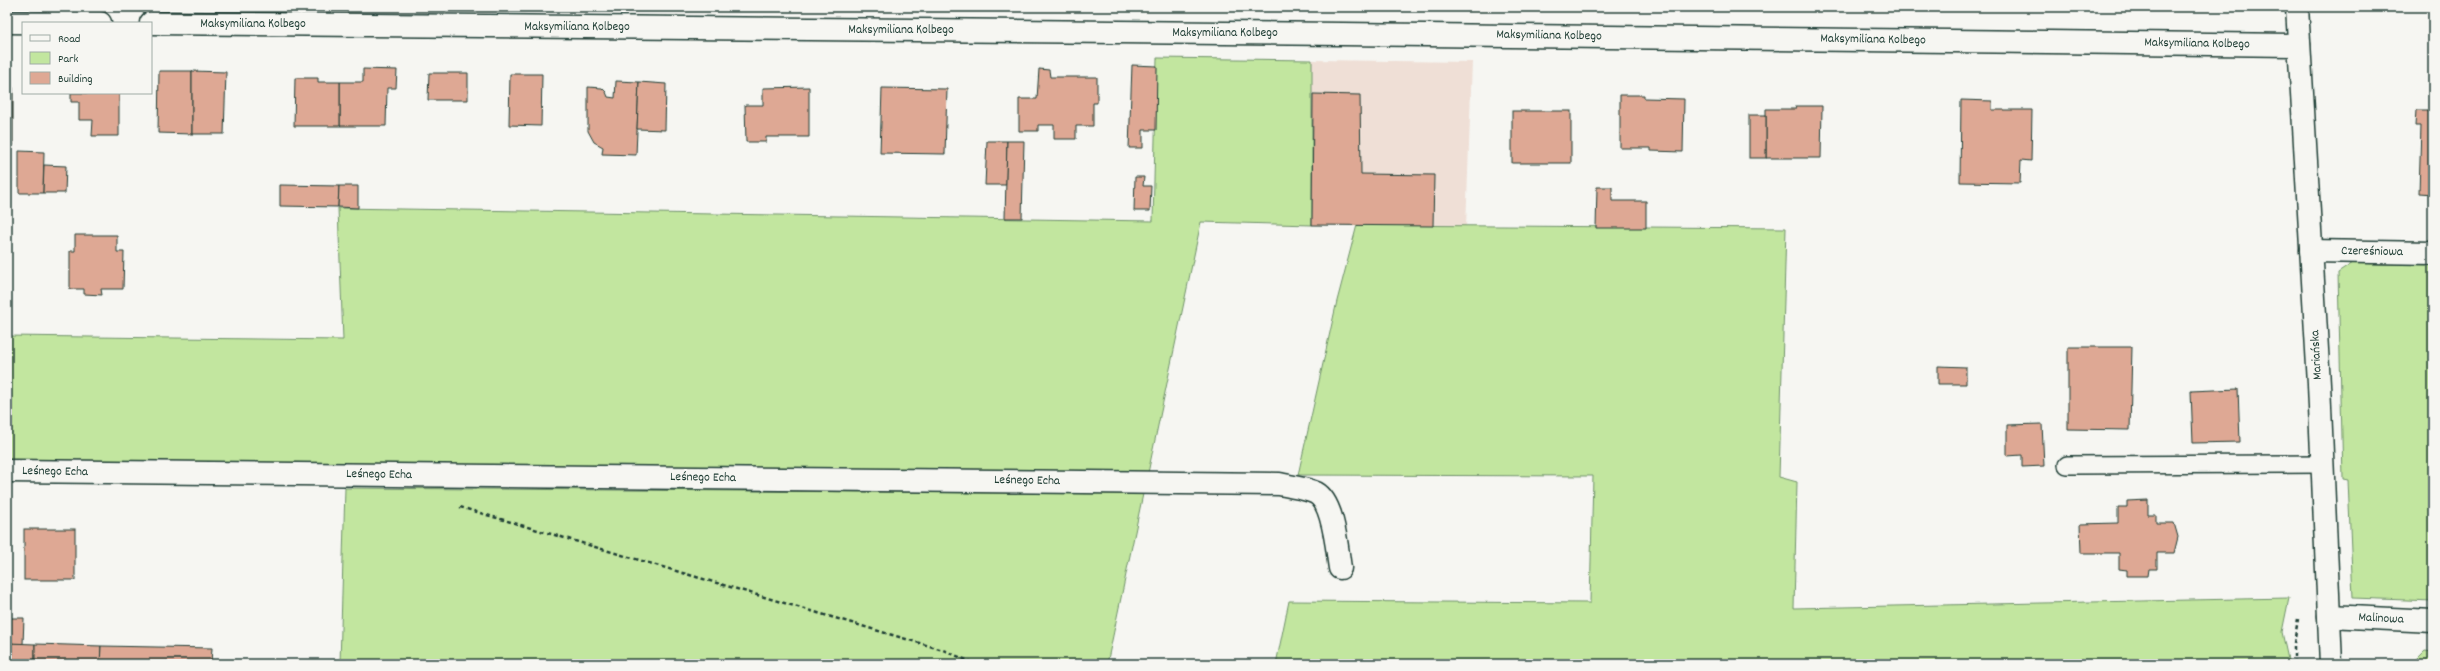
<svg xmlns="http://www.w3.org/2000/svg" width="2440" height="671" font-family="Dekko,sans-serif">
<rect width="100%" height="100%" fill="#f6f6f2"/>
<filter id="ink" filterUnits="userSpaceOnUse"><feTurbulence type="fractalNoise" baseFrequency=".025" numOctaves="2"/><feDisplacementMap in="SourceGraphic" scale="8" xChannelSelector="R" yChannelSelector="G"/><feConvolveMatrix kernelMatrix="1 2 1 2 8 2 1 2 1" color-interpolation-filters="sRGB"/></filter>
<g filter="url(#ink)">
<!-- built -->
<polygon fill="#efdfd6" points="1312,60 1472,62 1466,228 1312,225"/>
<!-- green -->
<g fill="#c2e69f" stroke="#70926a">
<polygon points="1157,58 1312,60 1312,225 1201,222 1148,473 7,463 7,336 343,340 338,208 1153,221"/>
<polygon points="1357,225 1786,228 1779,477 1797,482 1794,608 2289,598 2282,632 2289,664 1276,664 1289,601 1590,603 1593,476 1298,475 1337,301"/>
<polygon points="2353,263 2433,265 2433,601 2353,598 2348,480 2343,479 2338,273"/>
<polygon points="345,488 1143,494 1107,664 340,664"/>
<polygon points="2425,651 2433,652 2433,664 2412,664"/>
</g>
<!-- building -->
<g fill="#dea894" stroke="#1f3d34">
<polygon points="1132,65 1157,66 1156,130 1143,130 1143,148 1129,148"/>
<polygon points="363,69 397,70 396,88 387,88 386,126 340,126 340,82 363,82"/>
<polygon points="1039,69 1049,70 1050,77 1097,77 1097,103 1093,103 1093,126 1076,126 1076,139 1054,139 1054,125 1038,125 1038,131 1019,131 1019,99 1037,99"/>
<polygon points="159,71 192,71 192,134 158,133"/>
<polygon points="192,71 226,72 224,134 192,134"/>
<polygon points="429,73 468,73 468,100 428,100"/>
<polygon points="510,74 542,74 541,126 509,125"/>
<polygon points="295,78 318,78 318,82 340,82 340,126 294,126"/>
<polygon points="616,81 639,82 636,155 602,154 603,147 594,142 588,131 588,87 602,88 606,92 608,97 615,98"/>
<polygon points="639,82 666,84 665,130 637,129"/>
<polygon points="809,87 809,137 766,137 766,142 746,142 745,105 763,105 763,88"/>
<rect x="7" y="88" width="6" height="57"/>
<polygon points="882,88 947,89 945,154 880,153"/>
<polygon points="71,93 119,93 119,136 92,136 93,120 79,120 79,102 71,102"/>
<polygon points="1313,94 1360,95 1361,174 1434,175 1433,226 1312,225"/>
<polygon points="1620,95 1644,95 1644,98 1684,99 1683,152 1651,151 1651,148 1620,148"/>
<polygon points="1961,100 1992,101 1992,110 2032,110 2031,161 2021,160 2020,183 1960,182"/>
<polygon points="1795,106 1822,106 1821,158 1766,158 1766,109 1796,109"/>
<polygon points="2416,110 2433,110 2433,194 2419,193 2421,126 2415,126"/>
<rect x="1512" y="111" width="59" height="52"/>
<rect x="1749" y="115" width="17" height="43"/>
<polygon points="987,141 1007,141 1006,185 985,185"/>
<polygon points="1007,141 1024,141 1022,218 1005,218"/>
<polygon points="19,151 44,152 43,193 19,193"/>
<polygon points="44,165 66,166 65,193 43,193"/>
<polygon points="1135,177 1144,177 1143,186 1151,186 1150,211 1134,211"/>
<polygon points="280,185 339,186 338,207 280,206"/>
<polygon points="339,186 358,186 358,208 338,207"/>
<polygon points="1597,187 1612,187 1612,201 1646,201 1646,228 1596,228"/>
<polygon points="7,234 11,234 9,257 7,257"/>
<polygon points="75,235 117,235 117,252 124,252 123,289 101,289 102,295 84,294 84,289 70,289 70,251 75,251"/>
<polygon points="2068,347 2132,347 2130,430 2068,429"/>
<polygon points="1938,366 1966,367 1966,384 1938,384"/>
<polygon points="2238,389 2240,442 2193,443 2191,391"/>
<polygon points="2042,424 2044,466 2022,467 2022,455 2007,456 2007,425"/>
<polygon points="2148,500 2148,515 2156,515 2156,523 2174,523 2178,537 2174,553 2157,553 2157,569 2149,569 2148,576 2127,576 2127,570 2119,569 2119,553 2081,553 2080,524 2118,523 2118,507 2127,507 2127,501"/>
<rect x="24" y="529" width="51" height="51"/>
<polygon points="7,618 24,618 23,644 7,643"/>
<polygon points="7,643 35,644 35,664 7,664"/>
<polygon points="35,644 101,646 100,664 35,664"/>
<polygon points="101,646 212,648 211,664 100,664"/>
</g>
<g fill="none" stroke-linecap="round" stroke-linejoin="round">
<!-- service casing -->
<g stroke="#1f3d34" stroke-width="20">
<polyline id="service" points="2067,465 2322,464"/>
</g>
<!-- minor casing -->
<g stroke="#1f3d34" stroke-width="25">
<g id="minor">
<polyline points="2297,7 2319,384 2331,664"/>
<polyline points="7,22 100,23"/>
<polyline points="151,23 1343,34 2299,45"/>
<polyline points="2311,251 2433,253"/>
<path d="M 7,471 L 1280,484 C 1291,487 1306,488 1316,493 C 1334,503 1337,550 1340,568"/>
<polyline points="2329,616 2433,621"/>
</g>
</g>
<!-- path -->
<g stroke="#1f3d34" stroke-width="2.5" stroke-dasharray="4 3" stroke-linecap="butt">
<polyline points="460,507 943,650 976,664"/>
<polyline points="2294,664 2294,643 2298,619"/>
</g>
<!-- service -->
<use href="#service" stroke="#f6f6f2" stroke-width="17"/>
<!-- minor -->
<use href="#minor" stroke="#f6f6f2" stroke-width="22"/>
</g>
</g>
<g text-anchor="middle" dominant-baseline="central" stroke-width="4" stroke-linejoin="round" paint-order="stroke">
<!-- street labels -->
<g font-size="13" fill="#1f3d34" stroke="#f6f6f2">
<text x="253" y="24">Maksymiliana Kolbego</text>
<text x="577" y="27">Maksymiliana Kolbego</text>
<text x="901" y="30">Maksymiliana Kolbego</text>
<text x="1225" y="33">Maksymiliana Kolbego</text>
<text transform="translate(1549 36) rotate(1)">Maksymiliana Kolbego</text>
<text transform="translate(1873 40) rotate(1)">Maksymiliana Kolbego</text>
<text transform="translate(2197 44) rotate(1)">Maksymiliana Kolbego</text>
<text transform="translate(2372 252) rotate(1)">Czereśniowa</text>
<text transform="translate(2317 355) rotate(-93)">Mariańska</text>
<text transform="translate(55 472) rotate(1)">Leśnego Echa</text>
<text transform="translate(379 475) rotate(1)">Leśnego Echa</text>
<text transform="translate(703 478) rotate(1)">Leśnego Echa</text>
<text transform="translate(1027 481) rotate(1)">Leśnego Echa</text>
<text transform="translate(2381 619) rotate(3)">Malinowa</text>
</g>
</g>
<!-- margin -->
<rect width="2440" height="671" fill="none" stroke="#f6f6f2" stroke-width="24"/>
<rect x="12" y="12" width="2416" height="647" fill="none" stroke="#1f3d34" stroke-width="1.5" filter="url(#ink)"/>
<!-- legend -->
<rect x="22" y="22" width="130" height="72" fill="#f6f6f2" stroke="#a0aca6"/>
<rect x="30" y="35" width="20" height="6" fill="#f6f6f2" stroke="#a0aca6"/>
<text x="58" y="42" font-size="12" fill="#1f3d34">Road</text>
<rect x="30" y="52" width="20" height="12" fill="#c2e69f" stroke="#a0aca6"/>
<text x="58" y="62" font-size="12" fill="#1f3d34">Park</text>
<rect x="30" y="72" width="20" height="12" fill="#dea894" stroke="#a0aca6"/>
<text x="58" y="82" font-size="12" fill="#1f3d34">Building</text>
</svg>
